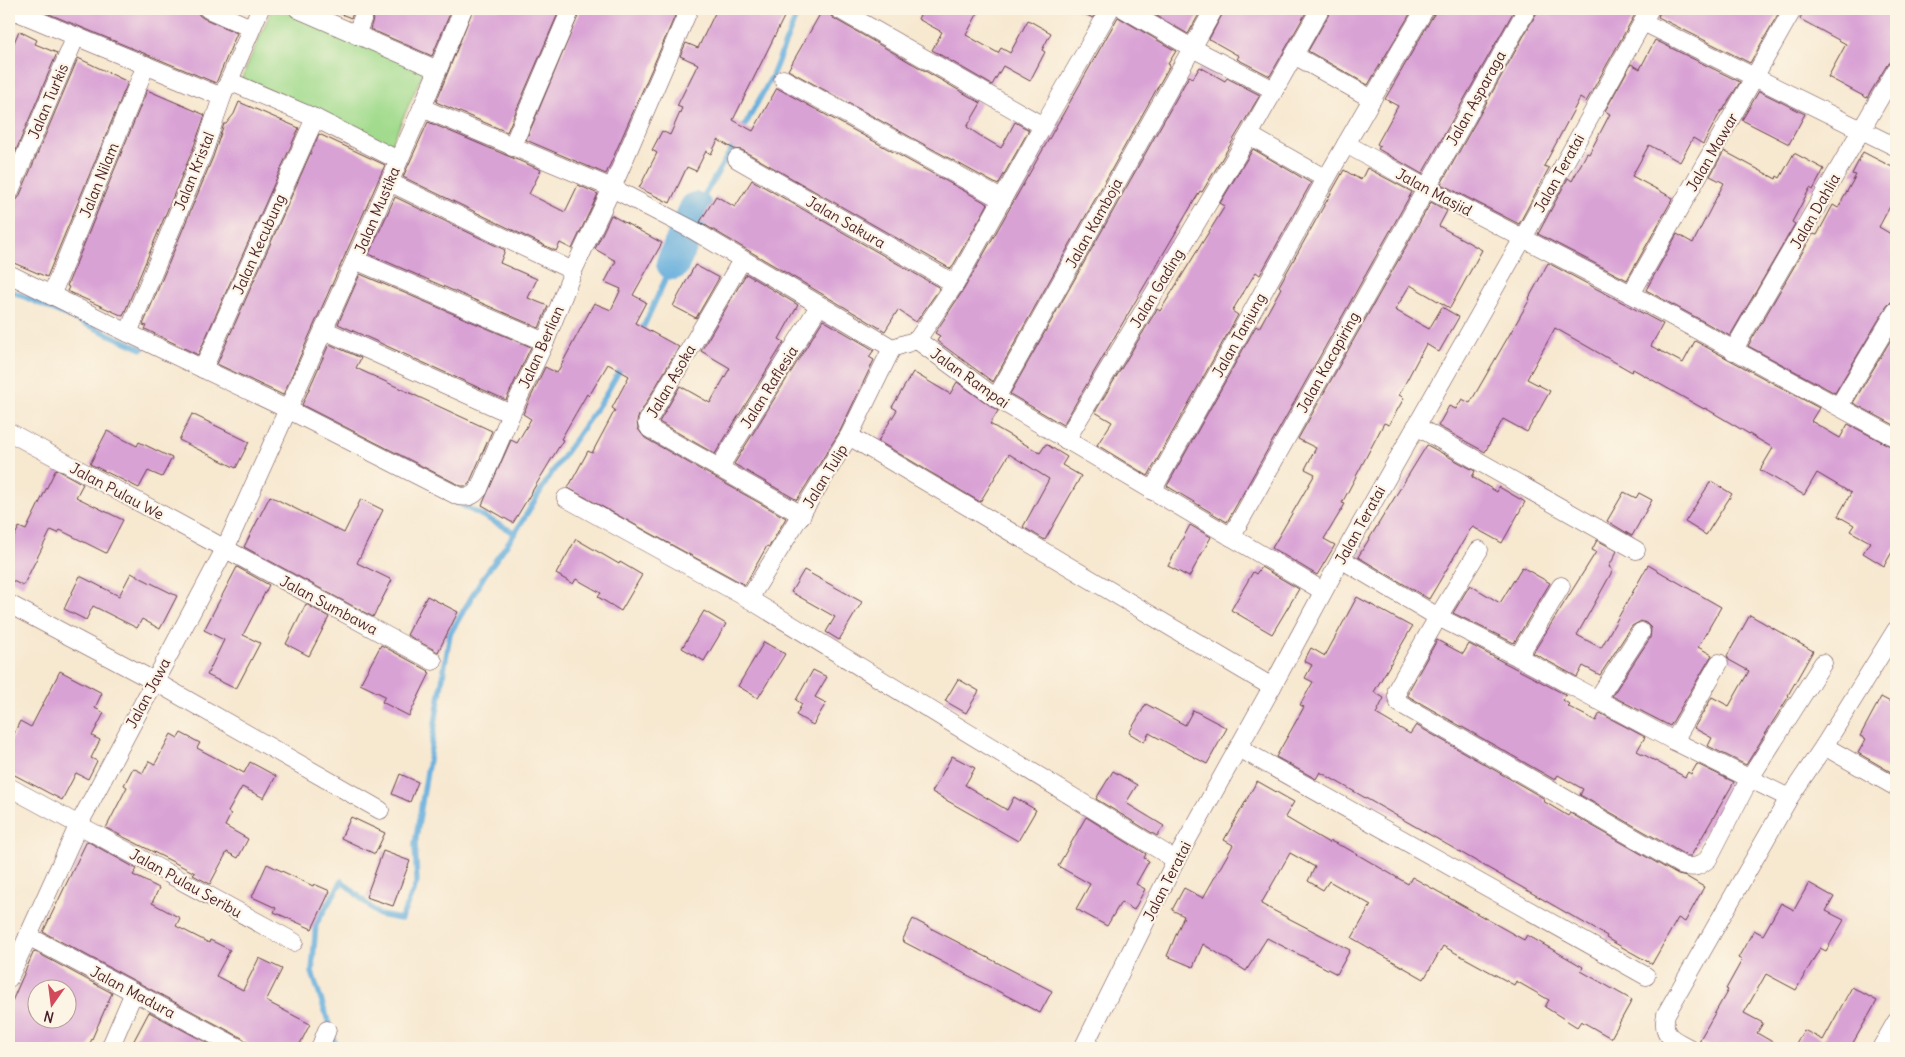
<svg xmlns="http://www.w3.org/2000/svg" width="1905" height="1057" font-family="Delius,sans-serif">
<rect width="100%" height="100%" fill="#fcf5e5"/>
<filter id="ink" filterUnits="userSpaceOnUse"><feTurbulence type="fractalNoise" baseFrequency=".02" numOctaves="2"/><feDisplacementMap in="SourceGraphic" scale="10" xChannelSelector="R" yChannelSelector="G"/><feConvolveMatrix kernelMatrix="1 2 1 2 8 2 1 2 1" color-interpolation-filters="sRGB"/></filter>
<filter id="wash" filterUnits="userSpaceOnUse"><feTurbulence type="fractalNoise" baseFrequency=".0096" numOctaves="4" result="noise"/><feDisplacementMap in="SourceGraphic" scale="20" xChannelSelector="R" yChannelSelector="G"/><feGaussianBlur stdDeviation="1.12" result="paint"/><feColorMatrix in="noise" values="0 0 0 0 0 0 0 0 0 0 0 0 0 0 0 0 0 1.4 0 .05"/><feComposite in="paint" operator="in"/></filter>
<g filter="url(#wash)">
<rect width="100%" height="100%" fill="#f7e8d0"/>
<!-- green -->
<polygon fill="#a2db8e" stroke="#767d5c" points="272,9 288,9 425,68 391,145 241,80"/>
<g fill="none" stroke-linecap="round" stroke-linejoin="round">
<!-- stream -->
<g stroke="#65aedd" stroke-width="5.5">
<polyline points="9,34 17,13"/>
<polyline points="742,131 772,76 799,9"/>
<polyline points="696,209 736,142"/>
<polyline points="9,290 142,349"/>
<polyline points="640,334 673,263"/>
<polyline points="515,533 551,474 605,396 622,366"/>
<polyline points="337,1048 312,972 316,924 342,881 379,915 401,919 417,882 415,844 450,634 484,576 515,533 456,502"/>
</g>
<!-- river -->
<polyline stroke="#65aedd" stroke-width="34" points="673,263 696,209"/>
</g>
<g id="blocks">
<!-- building -->
<g fill="#d9a2d5" fill-rule="evenodd">
<polygon points="37,9 198,9 199,15 203,18 237,33 216,83"/>
<polygon points="329,9 355,9 351,18"/>
<polygon points="376,9 452,9 432,56 370,29"/>
<polygon points="473,9 560,9 507,132 436,102"/>
<polygon points="581,9 678,9 606,174 526,140"/>
<polygon points="717,9 772,9 785,15 733,120 753,131 777,88 988,204 951,269 742,150 734,149 718,140 711,154 706,151 696,171 687,167 670,203 639,188 657,153 652,150 662,131 670,135 682,108 677,106 698,64 680,56 686,43 698,48"/>
<polygon points="823,9 828,12 833,18 981,103 967,127 979,135 1001,148 1015,122 1029,130 998,185 788,70"/>
<polygon points="923,9 980,9 966,35 998,53 1001,48 1010,53 1028,20 1051,33 1042,50 1045,52 1030,81 1003,66 992,85 932,50 942,32 918,19"/>
<polygon points="1074,9 1098,9 1093,18"/>
<polygon points="1145,9 1202,9 1188,34"/>
<polygon points="1225,9 1308,9 1270,76 1237,59 1239,56 1209,39"/>
<polygon points="1331,9 1413,9 1368,85 1308,51 1329,14"/>
<polygon points="1436,9 1515,9 1422,174 1378,149 1380,146 1377,144 1398,106 1385,99 1434,14"/>
<polygon points="1538,9 1638,9 1586,102 1580,98 1544,166 1549,168 1519,224 1441,184 1536,14"/>
<polygon points="1661,9 1781,9 1750,63 1658,17"/>
<polygon points="1804,9 1896,9 1896,58 1887,65 1867,98 1828,77 1846,44 1800,19"/>
<polygon points="1118,17 1176,51 1168,64 1170,65 993,382 937,341 940,336 935,333 964,289"/>
<polygon points="19,31 37,40 35,44 57,53 9,167 9,54"/>
<polygon points="1655,40 1740,82 1723,110 1721,111 1703,144 1693,138 1680,162 1649,145 1632,176 1673,198 1627,280 1538,234 1568,178 1572,181 1587,153 1589,154 1610,114 1605,111 1631,64 1640,69"/>
<polygon points="78,58 128,82 47,277 9,261 9,203 15,202 19,197"/>
<polygon points="1200,67 1225,81 1227,78 1260,95 1202,192 1200,191 1063,425 1010,394 1189,76 1193,78"/>
<polygon points="147,90 205,115 193,149 123,316 67,291 69,287 67,286"/>
<polygon points="1759,91 1805,114 1789,144 1742,120"/>
<polygon points="239,102 299,128 198,355 145,329 147,326 143,325 213,157 224,124 226,124 234,114"/>
<polygon points="428,122 541,170 529,194 565,212 578,185 598,194 572,249 560,243 556,251 403,177"/>
<polygon points="319,134 385,165 283,395 217,364"/>
<polygon points="1253,149 1311,183 1260,275 1256,272 1232,311 1238,315 1148,476 1097,445 1112,422 1095,412 1157,309 1160,311 1225,206 1220,203"/>
<polygon points="1724,151 1776,179 1777,176 1780,178 1794,153 1824,169 1813,190 1810,188 1792,222 1795,224 1730,336 1646,290 1677,234 1693,243 1724,183 1710,176"/>
<polygon points="1863,152 1896,169 1896,195 1879,227 1896,237 1896,300 1891,302 1887,306 1835,393 1748,346 1813,234 1817,235 1833,205 1838,208 1856,175 1852,174"/>
<polygon points="1367,168 1412,192 1227,522 1167,486 1256,326 1259,328 1281,288 1279,286 1344,170 1361,180"/>
<polygon points="752,180 940,288 916,322 898,310 885,331 700,222 716,196 735,207"/>
<polygon points="395,197 505,250 500,263 537,279 528,298 548,306 539,328 369,254"/>
<polygon points="1431,202 1447,211 1439,226 1482,250 1450,308 1410,285 1395,310 1429,329 1442,307 1459,317 1439,352 1426,344 1399,395 1404,398 1389,425 1384,423 1342,503 1345,504 1324,539 1335,545 1317,575 1272,548 1315,474 1305,469 1316,448 1298,439"/>
<polygon points="611,215 662,243 633,295 646,302 635,323 679,347 639,415 637,421 638,429 645,438 786,518 769,547 767,546 745,585 568,488 588,451 592,453 615,410 612,408 629,376 608,364 589,396 587,394 561,439 563,440 513,523 482,505 511,440 517,443 531,419 523,414 545,367 557,373 594,303 611,310 621,289 605,282 616,261 595,249"/>
<polygon points="1548,263 1663,324 1651,346 1683,363 1695,341 1819,408 1811,421 1840,438 1848,424 1896,449 1896,545 1884,566 1863,553 1870,542 1850,531 1854,525 1838,516 1851,493 1817,473 1804,495 1760,470 1773,448 1705,408 1704,409 1633,369 1632,372 1555,328 1527,379 1550,391 1527,432 1503,419 1485,452 1438,426 1449,406 1456,409 1462,399 1470,403 1530,299 1529,298"/>
<polygon points="695,265 719,278 696,318 673,306"/>
<polygon points="360,274 531,347 506,400 338,324"/>
<polygon points="746,274 798,305 779,339 784,342 715,454 659,422 680,386 710,403 730,368 701,351"/>
<polygon points="823,320 874,350 869,357 874,360 840,431 797,500 734,464"/>
<polygon points="1896,331 1896,426 1853,403"/>
<polygon points="329,344 361,358 356,368 492,431 469,484 466,486 461,486 302,405"/>
<polygon points="913,372 950,394 957,382 998,411 990,424 1040,453 1046,444 1067,457 1062,465 1081,476 1045,540 1023,527 1049,479 1009,454 980,502 878,441 897,410 892,407"/>
<polygon points="192,414 249,442 236,468 179,440"/>
<polygon points="107,431 137,446 139,442 172,458 162,477 148,471 139,488 90,464"/>
<polygon points="1427,445 1475,471 1472,477 1497,492 1499,487 1525,502 1502,543 1473,527 1470,530 1429,599 1358,557"/>
<polygon points="56,469 83,484 76,497 123,520 106,553 60,530 58,533 51,530 23,586 9,579 9,547 19,527 26,530"/>
<polygon points="1711,481 1732,494 1706,535 1685,522"/>
<polygon points="1624,492 1636,498 1639,493 1652,500 1632,536 1607,521"/>
<polygon points="270,496 344,533 361,499 383,510 357,563 392,580 373,617 244,547"/>
<polygon points="1190,525 1211,537 1189,577 1168,566"/>
<polygon points="576,539 619,564 620,562 642,575 621,611 598,597 601,593 576,579 573,584 556,574"/>
<polygon points="1597,540 1617,551 1609,567 1613,570 1577,635 1601,648 1648,565 1721,607 1698,647 1712,655 1670,726 1612,696 1650,638 1651,628 1646,623 1641,621 1632,626 1600,675 1583,666 1577,677 1533,653 1596,552 1592,550"/>
<polygon points="237,567 269,585 243,635 260,643 236,689 207,675 224,640 204,630"/>
<polygon points="1261,567 1299,589 1272,634 1231,610 1253,572 1256,574"/>
<polygon points="1522,567 1550,583 1514,643 1453,613 1470,585 1500,603"/>
<polygon points="804,570 862,602 839,640 826,632 835,617 791,592"/>
<polygon points="131,573 177,596 160,629 142,619 137,628 93,606 86,620 64,609 80,576 119,596"/>
<polygon points="427,596 458,612 438,652 407,635"/>
<polygon points="1357,597 1412,627 1374,692 1384,698 1376,714 1410,734 1416,725 1545,799 1543,801 1568,816 1570,813 1678,875 1687,877 1704,887 1685,922 1678,918 1652,964 1606,938 1607,936 1320,772 1316,779 1276,757 1304,707 1300,705 1313,682 1305,678 1312,665 1304,661 1311,648 1325,656"/>
<polygon points="306,604 329,617 309,656 286,644"/>
<polygon points="704,611 726,624 704,661 682,648"/>
<polygon points="1750,615 1813,651 1788,695 1789,696 1746,765 1708,746 1712,738 1694,728 1712,697 1729,706 1749,671 1729,660 1727,656"/>
<polygon points="1437,640 1463,654 1469,644 1566,695 1563,700 1569,704 1567,706 1596,721 1600,713 1645,737 1637,751 1685,777 1688,772 1691,774 1697,764 1734,782 1691,856 1687,856 1580,795 1583,789 1558,775 1555,780 1408,696 1408,692"/>
<polygon points="764,642 785,654 758,698 738,686"/>
<polygon points="381,645 429,671 428,672 430,673 409,716 382,702 385,696 360,684"/>
<polygon points="813,670 827,677 815,697 826,703 813,725 796,715 802,704 796,700"/>
<polygon points="60,671 102,693 95,708 104,713 92,736 100,740 91,758 97,761 88,779 76,773 62,800 9,772 9,744 20,721 31,727"/>
<polygon points="958,679 979,691 966,713 945,701"/>
<polygon points="1881,697 1896,705 1896,775 1858,753 1866,739 1860,736"/>
<polygon points="1146,704 1185,725 1193,710 1227,728 1207,764 1149,733 1144,742 1129,733"/>
<polygon points="181,733 200,743 197,748 244,773 250,762 276,776 264,798 242,787 228,812 231,814 225,826 248,839 238,858 227,852 210,884 193,875 195,873 106,828 127,787 124,785 133,768 143,773 149,761 155,764 171,734 178,738"/>
<polygon points="952,756 975,768 965,785 1007,810 1014,797 1036,810 1018,841 932,792"/>
<polygon points="1113,771 1137,785 1126,803 1164,826 1157,836 1096,799"/>
<polygon points="400,774 418,782 410,802 392,794"/>
<polygon points="1257,781 1294,802 1285,817 1329,843 1330,841 1348,849 1408,884 1412,877 1524,940 1527,935 1583,967 1581,971 1632,1000 1611,1038 1581,1021 1577,1027 1545,1007 1549,1000 1516,981 1514,985 1443,946 1424,979 1352,938 1371,905 1329,881 1323,890 1308,881 1315,867 1290,853 1261,904 1350,950 1337,974 1267,938 1246,971 1203,944 1193,967 1167,956 1184,916 1172,910 1184,888 1203,898 1233,845 1224,840"/>
<polygon points="351,817 385,833 375,854 341,838"/>
<polygon points="1086,817 1146,854 1144,858 1149,861 1136,884 1145,889 1134,910 1121,902 1107,926 1076,909 1090,884 1058,866"/>
<polygon points="87,841 137,869 133,875 159,888 152,903 180,918 176,926 209,943 210,940 230,950 216,976 243,990 259,958 282,969 266,1001 310,1024 298,1048 250,1048 248,1043 244,1039 43,932"/>
<polygon points="383,851 410,861 393,906 366,897"/>
<polygon points="267,864 313,886 314,884 330,891 312,929 274,912 276,908 252,897"/>
<polygon points="1809,883 1834,897 1826,911 1844,920 1826,951 1820,948 1796,990 1766,974 1744,1013 1763,1023 1757,1033 1783,1048 1713,1048 1699,1041 1728,990 1726,989 1742,960 1738,958 1754,930 1763,935 1781,903 1794,910"/>
<polygon points="913,919 1052,991 1040,1013 902,941"/>
<path d="M 34,951 L 112,993 L 88,1048 L 9,1048 L 9,1008 ZM 38,990 L 68,990 L 68,1020 L 38,1020 Z"/>
<polygon points="1852,987 1877,1001 1850,1048 1793,1048 1804,1030 1823,1040"/>
<polygon points="149,1012 217,1048 130,1048"/>
</g>
</g>
</g>
<g filter="url(#ink)">
<use href="#blocks" fill-opacity="0" stroke="#643d44" stroke-width="1"/>
<g fill="none" stroke-linecap="round" stroke-linejoin="round">
<!-- minor casing -->
<g stroke="#643d44" stroke-width="19">
<g id="minor">
<polyline points="10,9 222,97"/>
<polyline points="208,9 251,28"/>
<polyline points="298,9 438,70"/>
<polyline points="838,9 1043,126"/>
<polyline points="1124,9 1192,48 1274,90"/>
<polyline points="1643,22 1896,147"/>
<polyline points="356,35 366,9"/>
<polygon points="1294,55 1372,99 1326,179 1249,135"/>
<polyline points="1294,55 1320,9"/>
<polyline points="783,79 1003,200"/>
<polyline points="229,81 315,118 398,160"/>
<polyline points="1372,99 1425,9"/>
<polyline points="422,108 612,188 693,230 892,348 917,340 996,398 1323,591"/>
<polyline points="1346,144 1426,188 1631,294 1896,438"/>
<polyline points="512,147 571,9"/>
<polyline points="737,159 955,284"/>
<polyline points="389,182 573,271"/>
<polyline points="9,193 76,36"/>
<polyline points="355,260 545,342"/>
<polyline points="742,260 648,420 647,424 650,429 802,515"/>
<path d="M 9,274 L 128,333 L 289,410 L 458,496 C 468,498 472,497 479,489 L 511,414 L 545,342 L 573,271 L 612,188 L 689,9"/>
<polyline points="1631,294 1793,9"/>
<polyline points="51,296 146,65"/>
<polyline points="324,330 511,414"/>
<polyline points="128,333 203,153 222,97 260,9"/>
<polyline points="917,340 955,284 1043,126 1110,9"/>
<polyline points="1733,351 1896,70"/>
<polyline points="203,369 315,118"/>
<polyline points="996,398 1214,9"/>
<polyline points="1839,406 1896,311"/>
<polyline points="1416,426 1636,550"/>
<polyline points="9,432 433,661"/>
<polyline points="849,436 1272,687"/>
<polyline points="1066,440 1249,135"/>
<polyline points="719,468 819,306"/>
<polyline points="1152,491 1326,179"/>
<polyline points="566,498 749,599 1176,860"/>
<polyline points="1231,537 1527,9"/>
<path d="M 1479,550 L 1438,617 L 1397,689 L 1397,697 L 1399,703 L 1683,866 C 1694,868 1699,867 1708,859 L 1750,778 L 1823,663"/>
<polyline points="1341,559 1438,617 1518,657 1674,741 1789,798"/>
<polyline points="749,599 849,436 892,348"/>
<polyline points="9,604 154,681 380,810"/>
<polyline points="1518,657 1561,586"/>
<polyline points="1597,700 1641,632"/>
<polyline points="1674,741 1719,663"/>
<polyline points="1824,746 1896,787"/>
<polyline points="1239,748 1646,976"/>
<polyline points="9,787 294,942"/>
<polyline points="28,936 239,1048"/>
<polyline points="9,978 79,824 225,549 355,260 422,108 463,9"/>
<polyline points="110,1048 134,992"/>
<polyline points="320,1048 327,1030"/>
<polyline points="1083,1048 1176,860 1272,687 1341,559 1523,238 1650,9"/>
<path d="M 1689,1048 C 1672,1039 1661,1036 1666,1014 L 1789,798 L 1824,746 L 1896,630"/>
<polyline points="1881,1048 1896,1022"/>
</g>
</g>
<!-- minor -->
<use href="#minor" stroke="#fff" stroke-width="18"/>
</g>
</g>
<g text-anchor="middle" dominant-baseline="central" stroke-width="4.5" stroke-linejoin="round" paint-order="stroke">
<!-- street labels -->
<g font-size="15" fill="#4a1f2b" stroke="#fcf5e5">
<text transform="translate(1476 98) rotate(-61)">Jalan Asparaga</text>
<text transform="translate(48 101) rotate(-67)">Jalan Turkis</text>
<text transform="translate(1712 152) rotate(-60)">Jalan Mawar</text>
<text transform="translate(194 171) rotate(-68)">Jalan Kristal</text>
<text transform="translate(1559 173) rotate(-61)">Jalan Teratai</text>
<text transform="translate(99 180) rotate(-68)">Jalan Nilam</text>
<text transform="translate(1434 192) rotate(28)">Jalan Masjid</text>
<text transform="translate(377 210) rotate(-67)">Jalan Mustika</text>
<text transform="translate(1815 211) rotate(-60)">Jalan Dahlia</text>
<text transform="translate(846 222) rotate(30)">Jalan Sakura</text>
<text transform="translate(1094 223) rotate(-61)">Jalan Kamboja</text>
<text transform="translate(259 244) rotate(-66)">Jalan Kecubung</text>
<text transform="translate(1157 288) rotate(-59)">Jalan Gading</text>
<text transform="translate(1239 335) rotate(-61)">Jalan Tanjung</text>
<text transform="translate(541 347) rotate(-66)">Jalan Berlian</text>
<text transform="translate(1328 362) rotate(-61)">Jalan Kacapiring</text>
<text transform="translate(970 378) rotate(35)">Jalan Rampai</text>
<text transform="translate(671 381) rotate(-60)">Jalan Asoka</text>
<text transform="translate(769 387) rotate(-58)">Jalan Raflesia</text>
<text transform="translate(825 476) rotate(-59)">Jalan Tulip</text>
<text transform="translate(117 491) rotate(28)">Jalan Pulau We</text>
<text transform="translate(1360 525) rotate(-61)">Jalan Teratai</text>
<text transform="translate(329 605) rotate(28)">Jalan Sumbawa</text>
<text transform="translate(148 693) rotate(-62)">Jalan Jawa</text>
<text transform="translate(1167 881) rotate(-63)">Jalan Teratai</text>
<text transform="translate(186 883) rotate(29)">Jalan Pulau Seribu</text>
<text transform="translate(133 992) rotate(28)">Jalan Madura</text>
</g>
</g>
<!-- margin -->
<rect width="1905" height="1057" fill="none" stroke="#fcf5e5" stroke-width="30"/>
<!-- north arrow -->
<g transform="translate(52 1004) rotate(194)"><circle r="24" fill="#fcf5e5" stroke="#b59f9b"/>
<path d="M0-4L9 19L0 12L-9 19Z" fill="#d1495b"/>
<text y="-8" font-size="14" font-weight="bold" text-anchor="middle" fill="#4a1f2b">N</text>
</g>
</svg>
